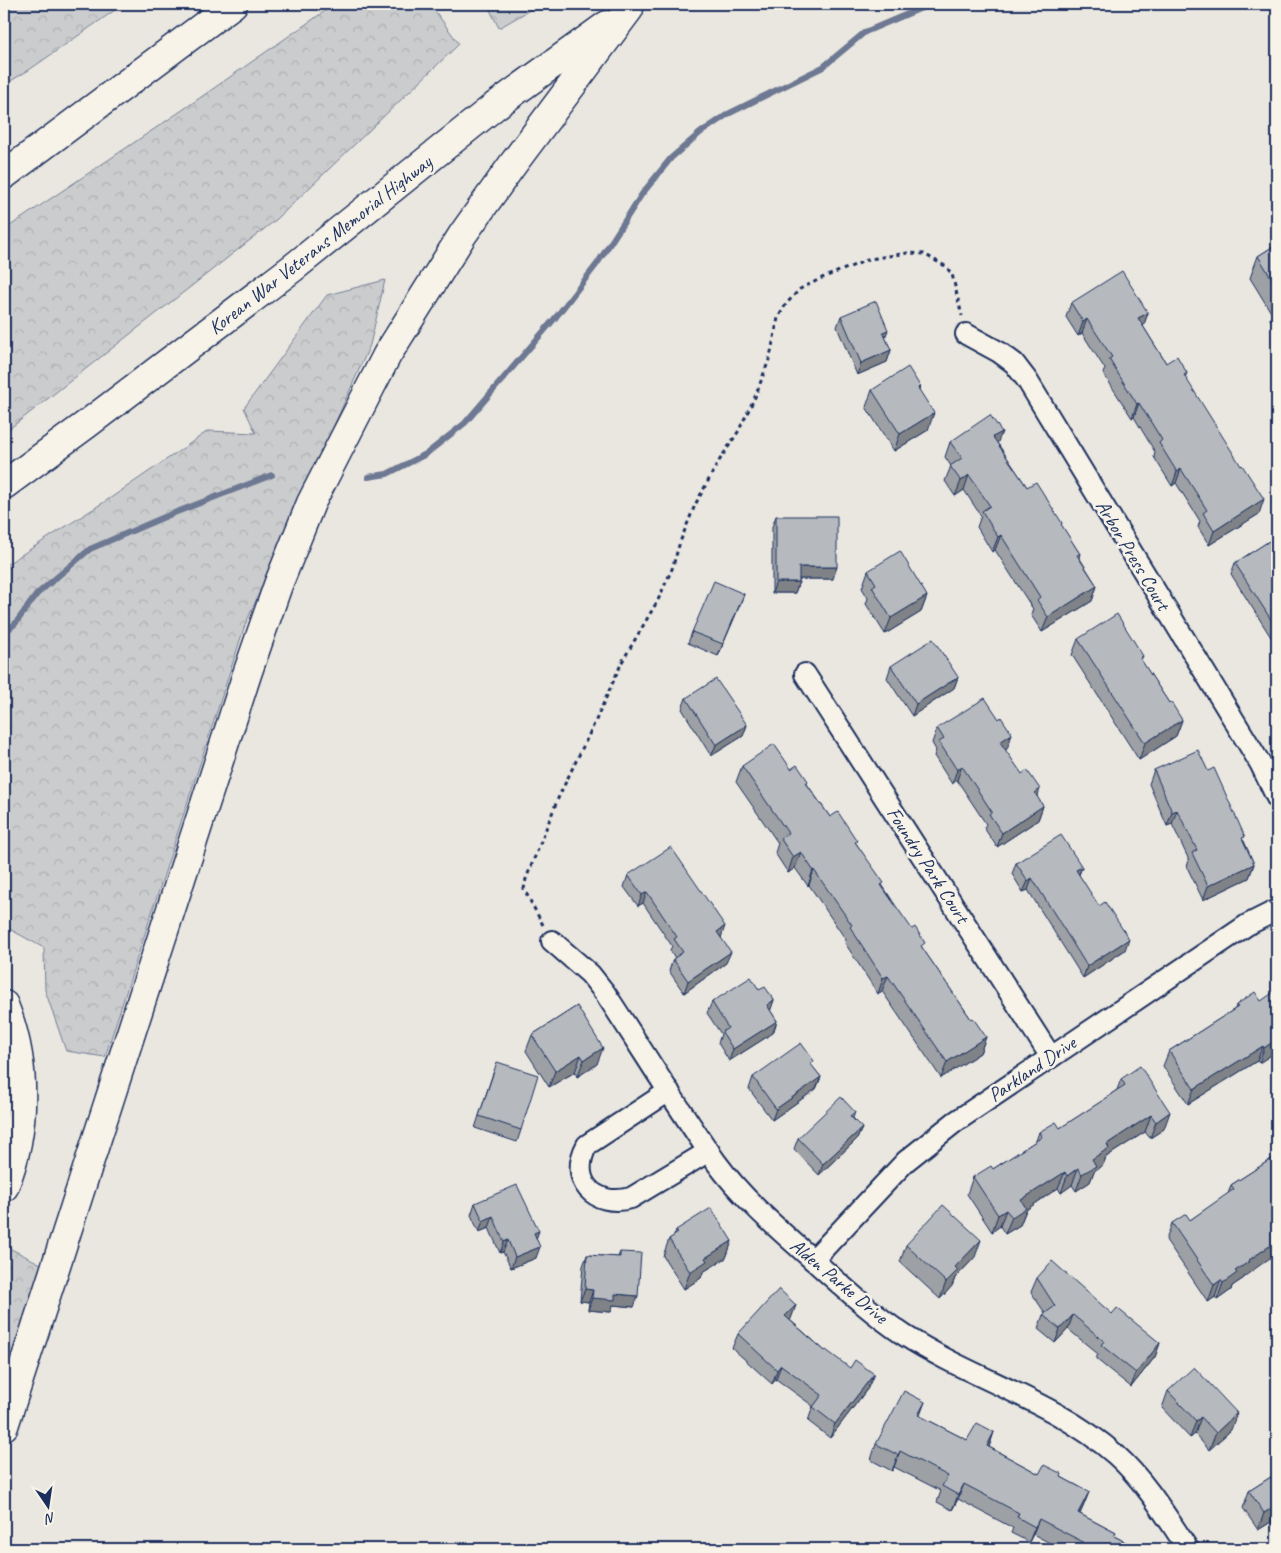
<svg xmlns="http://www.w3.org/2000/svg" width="1281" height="1553" font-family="Caveat,sans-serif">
<defs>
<pattern id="forest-crowns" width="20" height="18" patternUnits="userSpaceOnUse" patternTransform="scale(1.25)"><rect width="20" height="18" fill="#cbcccd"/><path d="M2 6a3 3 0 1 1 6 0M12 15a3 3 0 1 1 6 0" fill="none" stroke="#aeb0b2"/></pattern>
</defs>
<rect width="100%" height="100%" fill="#eae7e0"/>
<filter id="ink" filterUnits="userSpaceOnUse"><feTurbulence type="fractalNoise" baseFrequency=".02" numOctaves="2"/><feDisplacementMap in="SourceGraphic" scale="10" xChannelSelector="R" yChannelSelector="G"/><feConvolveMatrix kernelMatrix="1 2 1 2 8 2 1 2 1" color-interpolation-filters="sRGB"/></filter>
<g filter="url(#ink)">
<!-- forest -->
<g fill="url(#forest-crowns)" stroke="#737e96">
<polygon points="4,4 117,4 115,10 29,70 4,85"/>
<polygon points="335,4 430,4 459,44 277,219 4,433 4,230 181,111"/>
<polygon points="487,4 540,4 499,28"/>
<polygon points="385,280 370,345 245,625 105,1057 66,1051 45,990 44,948 4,926 4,566 112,497 208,431 256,433 244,408 327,295"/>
<polygon points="9,1248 43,1265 4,1387 4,1255"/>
</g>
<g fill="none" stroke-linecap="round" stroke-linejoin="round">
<!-- stream -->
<g stroke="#6d7892" stroke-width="6">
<polyline points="368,477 387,474 426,454 465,423 556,317 597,264 642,194 671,158 700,133 728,114 823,67 865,32 931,4"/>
<polyline points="4,633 15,624 37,594 90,549 169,515 272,475"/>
</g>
<!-- minor casing -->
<g stroke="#1b2f5e" stroke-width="24">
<g id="minor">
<polyline points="966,334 999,352 1014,363 1027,380 1260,763 1277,798"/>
<polyline points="805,674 1051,1057"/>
<path d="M 552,941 L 590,974 L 605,993 C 642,1049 677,1107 716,1162 C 743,1199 778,1229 812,1259 C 841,1285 871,1313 904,1335 C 972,1379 1055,1401 1116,1455 C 1146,1482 1166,1516 1188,1549"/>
<path d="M 669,1091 L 587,1145 C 568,1180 594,1208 631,1198 L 709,1151"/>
<polyline points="813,1260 906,1161 955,1122 1247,925 1277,910"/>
</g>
</g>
<!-- motorway casing -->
<g stroke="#1b2f5e" stroke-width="31">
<g id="motorway">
<polyline points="4,175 233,4"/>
<polyline points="4,485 87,424 294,267 495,106 607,25"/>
<path d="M 4,1005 C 27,1062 27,1130 4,1187"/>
<polyline points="4,1426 247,674 278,585 311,503 387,355 463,234 513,164 629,9"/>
</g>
</g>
<!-- path -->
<polyline stroke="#1b2f5e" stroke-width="3" stroke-dasharray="4 4" stroke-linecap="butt" points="543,925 524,889 526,879 559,796 596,720 622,662 658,600 672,569 680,542 695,505 719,461 738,432 755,397 770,357 778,318 786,304 800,289 822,278 870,259 908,253 924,254 945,266 952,274 962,316"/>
<!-- minor -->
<use href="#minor" stroke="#f7f3e8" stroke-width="20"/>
<!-- motorway -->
<use href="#motorway" stroke="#f7f3e8" stroke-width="28"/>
</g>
<!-- wall -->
<g fill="#9da0a4" stroke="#1b2f5e">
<polygon points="1277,244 1277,330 1270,319 1272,314 1250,278 1258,256"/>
<polygon points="1071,303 1148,313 1143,326 1166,363 1187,373 1185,378 1259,514 1209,545 1198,527 1200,521 1176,483 1172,486 1154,457 1155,452 1134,417 1132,418 1103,373 1105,369 1082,333 1078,336 1066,317"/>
<polygon points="841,316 885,337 891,350 887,362 857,375 837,327"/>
<polygon points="920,386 919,390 928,430 894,451 866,407 872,390"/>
<polygon points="950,442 998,444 1027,487 1062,523 1061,525 1080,554 1079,557 1097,586 1092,601 1042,632 1031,615 1033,609 995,550 992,552 977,527 981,516 964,490 955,496 945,481 951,466 945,457"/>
<polygon points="776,516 833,579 799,579 799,582 795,593 772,593 772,527"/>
<polygon points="1277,536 1277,651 1273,644 1274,642 1231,574 1235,563"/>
<polygon points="868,571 927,596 921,612 885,634 866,604 868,598 862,588"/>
<polygon points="744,594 718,656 688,643 692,632"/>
<polygon points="1078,639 1143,656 1141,660 1169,703 1182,720 1176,736 1139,760 1072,655"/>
<polygon points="891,666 958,677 954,688 912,716 887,678"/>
<polygon points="686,698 747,725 743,736 711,756 682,709"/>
<polygon points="937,728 1007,749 1005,750 1043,806 1038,820 997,847 984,828 986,824 957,780 952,784 934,756 936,750 932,743"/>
<polygon points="742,766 791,769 808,781 807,784 830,817 856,843 883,886 923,949 971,1019 986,1037 980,1053 941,1078 882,991 878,994 845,943 846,940 809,885 808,886 795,868 788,873 775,853 778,843 736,782"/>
<polygon points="1154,770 1244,841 1254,864 1249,878 1203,900 1187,867 1189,860 1172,824 1167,826 1149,784"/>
<polygon points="1016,863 1082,867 1079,875 1125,950 1083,978 1028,890 1023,892 1012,874"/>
<polygon points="628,875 721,937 726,963 684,993 669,971 673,959 675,958 670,950 672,946 643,903 638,906 624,887"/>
<polygon points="759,990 774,1000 770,1010 777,1021 773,1033 729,1061 718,1043 721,1034 707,1013 712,1002"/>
<polygon points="1236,1005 1277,1051 1259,1063 1257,1061 1188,1104 1163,1066 1169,1051 1235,1009"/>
<polygon points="577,1006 597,1064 577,1077 575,1072 549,1087 526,1051 532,1035"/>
<polygon points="812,1066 821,1077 816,1089 772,1120 749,1089 753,1077"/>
<polygon points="493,1073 521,1130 517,1142 475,1128"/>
<polygon points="1121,1079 1164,1129 1150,1138 1145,1132 1106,1157 1103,1165 1094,1171 1090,1182 1076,1191 1072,1185 1061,1193 1058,1188 1026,1210 1020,1225 1005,1234 1000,1226 992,1232 967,1194 973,1177 993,1169 1036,1141 1039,1132 1060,1128 1110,1096 1111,1094 1117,1090"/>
<polygon points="855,1112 853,1118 862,1128 857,1139 819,1175 794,1149 798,1138"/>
<polygon points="1273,1158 1244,1278 1232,1286 1231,1290 1217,1300 1215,1297 1208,1302 1166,1240 1172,1223 1190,1220 1228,1194 1231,1185"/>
<polygon points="475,1203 537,1239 536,1258 511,1268 503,1252 500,1253 489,1228 479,1232 471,1215"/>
<polygon points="676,1230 732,1241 726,1258 703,1272 701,1278 684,1289 663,1256 669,1239 674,1236"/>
<polygon points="906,1245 975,1257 955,1278 952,1286 940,1299 900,1262"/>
<polygon points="620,1252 634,1307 613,1305 611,1312 588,1310 589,1302 580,1301 583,1266 587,1255 618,1257"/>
<polygon points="1037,1278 1112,1314 1160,1343 1155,1357 1131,1387 1096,1359 1098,1354 1068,1329 1055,1343 1038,1329 1043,1315 1045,1313 1031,1292"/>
<polygon points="796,1305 790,1320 825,1351 868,1388 830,1438 808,1421 813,1406 776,1379 772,1384 732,1348 738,1334"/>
<polygon points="1168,1391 1231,1430 1209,1450 1195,1434 1190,1438 1162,1408"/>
<polygon points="920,1416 967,1440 994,1432 989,1447 1039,1474 1061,1477 1089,1492 1083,1507 1080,1514 1116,1533 1114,1536 1131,1545 1129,1549 1061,1549 1033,1534 1029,1542 1011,1533 1013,1528 958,1499 952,1510 937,1502 941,1491 894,1467 892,1471 871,1460 876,1444"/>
<polygon points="1277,1473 1277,1529 1276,1530 1271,1522 1258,1530 1243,1508 1249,1491"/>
</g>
<!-- shaded-wall -->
<g fill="#7f8286" stroke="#1b2f5e">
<polygon points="1148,313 1143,327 1138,318"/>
<polygon points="1087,319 1082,333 1078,336 1083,322"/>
<polygon points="888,330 884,341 883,332"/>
<polygon points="891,350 887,362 857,375 861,363"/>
<polygon points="1139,403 1134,417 1132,418 1137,404"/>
<polygon points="934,413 928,430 894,451 900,434"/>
<polygon points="1002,432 996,447 993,437"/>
<polygon points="1181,469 1176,483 1172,486 1177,472"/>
<polygon points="969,475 964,490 955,496 961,481"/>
<polygon points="1264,499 1259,514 1209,545 1214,531"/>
<polygon points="1001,535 995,550 992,552 998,537"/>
<polygon points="799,567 837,567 833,579 795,579"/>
<polygon points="776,582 799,582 795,593 772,593"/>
<polygon points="1097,586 1092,601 1042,632 1048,617"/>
<polygon points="744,594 740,605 718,656 723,644"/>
<polygon points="927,596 921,612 885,634 891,618"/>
<polygon points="958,677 954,688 912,716 916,704"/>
<polygon points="1182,720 1176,736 1139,760 1145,743"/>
<polygon points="747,725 743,736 711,756 716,745"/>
<polygon points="1012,734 1007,749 995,756 1000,742"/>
<polygon points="962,766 957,780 952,784 957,770"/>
<polygon points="1040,789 1035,804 1035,793"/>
<polygon points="1043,806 1038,820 997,847 1002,833"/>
<polygon points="1177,810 1172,824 1167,826 1172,812"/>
<polygon points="801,852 795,868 788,873 793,857"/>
<polygon points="1254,864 1249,878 1203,900 1208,886"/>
<polygon points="1082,867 1077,878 1076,870"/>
<polygon points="813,870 814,870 809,885 808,886"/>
<polygon points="1032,878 1028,890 1023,892 1028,881"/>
<polygon points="647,892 643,903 638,906 642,895"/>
<polygon points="725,926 721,938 717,932"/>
<polygon points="1129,939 1125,950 1083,978 1087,966"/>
<polygon points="731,952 726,963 684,993 688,981"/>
<polygon points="888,976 882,991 878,994 883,978"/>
<polygon points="774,1000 770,1012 767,1005"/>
<polygon points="777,1021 773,1033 729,1061 733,1049"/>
<polygon points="986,1037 980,1053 941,1078 947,1062"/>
<polygon points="1277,1039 1277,1051 1259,1063 1264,1048"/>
<polygon points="1263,1046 1257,1061 1188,1104 1194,1089"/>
<polygon points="603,1048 597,1064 577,1077 584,1060"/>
<polygon points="581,1055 575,1072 549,1087 555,1071"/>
<polygon points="821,1077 816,1089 772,1120 776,1109"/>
<polygon points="1170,1112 1164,1129 1150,1138 1156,1122"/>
<polygon points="1151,1115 1145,1132 1106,1157 1103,1165 1094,1171 1090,1182 1076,1191 1082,1174 1092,1159 1107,1144"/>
<polygon points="862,1128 857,1139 819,1175 823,1164"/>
<polygon points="1078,1168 1072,1185 1061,1193 1067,1176"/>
<polygon points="1065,1172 1058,1188 1026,1210 1020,1225 1005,1234 1012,1217 1021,1200"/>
<polygon points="1006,1210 1000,1226 992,1232 998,1215"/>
<polygon points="493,1216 489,1228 479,1232 483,1221"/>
<polygon points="539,1231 535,1242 534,1233"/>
<polygon points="508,1240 503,1252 500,1253 504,1242"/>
<polygon points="981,1240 975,1257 955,1278 952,1286 940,1299 946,1282 955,1267"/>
<polygon points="732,1241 726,1258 703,1272 701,1278 684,1289 690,1272 705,1258"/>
<polygon points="1277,1241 1277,1253 1245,1276 1244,1278 1232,1286 1231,1290 1217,1300 1223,1283 1235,1271 1249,1260"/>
<polygon points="540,1247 536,1258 511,1268 515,1257"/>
<polygon points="1221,1280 1215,1297 1208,1302 1214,1285"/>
<polygon points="585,1289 593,1290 589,1302 580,1301"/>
<polygon points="615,1294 638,1296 634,1307 613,1305 611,1312 588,1310 592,1298"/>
<polygon points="796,1305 791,1319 780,1330 785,1316"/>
<polygon points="1073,1315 1068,1329 1055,1343 1060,1329"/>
<polygon points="1160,1343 1155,1357 1131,1387 1136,1373"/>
<polygon points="781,1365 776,1379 772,1384 777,1370"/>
<polygon points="874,1374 868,1388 830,1438 835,1424"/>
<polygon points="925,1402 919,1418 918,1415"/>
<polygon points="1237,1413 1231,1430 1209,1450 1216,1433"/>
<polygon points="1201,1417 1195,1434 1190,1438 1196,1421"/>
<polygon points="994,1432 989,1447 987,1446"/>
<polygon points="900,1451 894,1467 892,1471 898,1455"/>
<polygon points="964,1484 958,1499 952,1510 958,1495"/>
<polygon points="1089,1492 1083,1507 1072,1528 1078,1513"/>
<polygon points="1277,1505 1271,1522 1258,1530 1264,1513"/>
<polygon points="1039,1519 1033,1534 1029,1542 1035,1527"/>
</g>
<!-- building -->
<g fill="#b6babf" stroke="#1b2f5e">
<polygon points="1277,244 1277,287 1258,256"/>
<polygon points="1122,271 1148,313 1138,318 1166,363 1177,356 1187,373 1184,375 1241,466 1242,465 1264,499 1214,531 1203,513 1207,510 1181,469 1177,472 1159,443 1162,440 1139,403 1137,404 1109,359 1112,357 1087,319 1083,322 1071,303"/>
<polygon points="876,301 888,330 883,332 891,350 861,363 841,316"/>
<polygon points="908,367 920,386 918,388 934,413 900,434 872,390"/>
<polygon points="990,415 1002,432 993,437 1027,487 1036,482 1062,523 1061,524 1080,554 1077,555 1097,586 1048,617 1037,600 1040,597 1001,535 998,537 982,511 990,506 969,475 961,481 950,466 962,458 950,442"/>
<polygon points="776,516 837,516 837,567 799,567 799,582 776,582"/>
<polygon points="1277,536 1277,629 1235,563"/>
<polygon points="900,551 927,596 891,618 872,587 876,584 868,571"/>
<polygon points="714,581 744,594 723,644 692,632"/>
<polygon points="1117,614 1143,656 1140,658 1169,703 1171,702 1182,720 1145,743 1078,639"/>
<polygon points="933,639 958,677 916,704 891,666"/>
<polygon points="716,679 747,725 716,745 686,698"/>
<polygon points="985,698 999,719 1001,717 1012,734 1000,742 1022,774 1027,770 1040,789 1035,793 1043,806 1002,833 989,814 992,812 962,766 957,770 939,742 944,739 937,728"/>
<polygon points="774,744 791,769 797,765 808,781 806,783 830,817 838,812 857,841 855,842 884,883 881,885 912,929 915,927 925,943 921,946 971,1019 973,1018 986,1037 947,1062 888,976 883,978 850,927 852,925 814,870 813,870 801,852 793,857 780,838 788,833 742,766"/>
<polygon points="1198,750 1208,771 1214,768 1245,837 1242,838 1254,864 1208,886 1192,853 1197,850 1177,810 1172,812 1154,770"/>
<polygon points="1061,835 1082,867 1076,870 1099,906 1105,902 1129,939 1087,966 1032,878 1028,881 1016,863"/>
<polygon points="671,847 725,926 717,932 731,952 688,981 673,959 683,952 674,939 677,937 647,892 642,895 628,875"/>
<polygon points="751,977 759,990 765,987 774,1000 767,1005 777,1021 733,1049 722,1032 728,1028 712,1002"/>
<polygon points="1277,990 1277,1039 1264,1048 1263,1046 1194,1089 1169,1051 1238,1007 1236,1005 1255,992 1261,1001"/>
<polygon points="577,1006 603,1048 584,1060 581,1055 555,1071 532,1035"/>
<polygon points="801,1043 814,1061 810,1063 821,1077 776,1109 753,1077"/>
<polygon points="497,1062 538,1075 521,1130 479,1116"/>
<polygon points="1140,1066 1170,1112 1156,1122 1151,1115 1107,1144 1109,1148 1092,1159 1096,1166 1082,1174 1078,1168 1067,1176 1065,1172 1021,1200 1026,1208 1012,1217 1006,1210 998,1215 973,1177 991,1166 993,1169 1042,1137 1039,1132 1056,1122 1060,1128 1111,1095 1111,1094 1125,1085 1121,1079"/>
<polygon points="841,1097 855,1112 850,1116 862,1128 823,1164 798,1138"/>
<polygon points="1273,1158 1274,1160 1277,1158 1277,1241 1249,1260 1250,1261 1235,1271 1237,1273 1223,1283 1221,1280 1214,1285 1172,1223 1186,1214 1190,1220 1234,1189 1231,1185"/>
<polygon points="517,1185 539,1231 534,1233 540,1247 515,1257 508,1240 504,1242 493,1216 483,1221 475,1203"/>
<polygon points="943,1205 981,1240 955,1267 958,1270 946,1282 906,1245"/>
<polygon points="711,1208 732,1241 705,1258 707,1261 690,1272 669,1239 678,1233 676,1230"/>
<polygon points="620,1252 641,1253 638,1296 615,1294 615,1300 592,1298 593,1290 585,1289 587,1255 620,1257"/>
<polygon points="1052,1261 1112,1314 1117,1308 1160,1343 1136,1373 1101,1345 1104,1341 1073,1315 1060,1329 1043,1315 1055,1306 1037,1278"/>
<polygon points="779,1289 796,1305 785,1316 825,1351 826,1350 850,1368 855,1360 874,1374 835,1424 813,1407 822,1395 781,1365 777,1370 738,1334"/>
<polygon points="1194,1367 1237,1413 1216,1433 1201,1417 1196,1421 1168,1391"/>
<polygon points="904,1391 925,1402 918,1415 967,1440 977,1423 994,1432 987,1446 1039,1474 1044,1465 1062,1474 1061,1477 1089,1492 1078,1513 1116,1533 1114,1536 1131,1545 1128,1549 1080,1549 1083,1542 1039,1519 1035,1527 1017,1517 1019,1513 964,1484 958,1495 942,1486 948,1476 900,1451 898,1455 876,1444"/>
<polygon points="1277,1473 1277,1505 1264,1513 1249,1491"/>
</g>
</g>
<g text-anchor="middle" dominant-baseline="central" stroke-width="5" stroke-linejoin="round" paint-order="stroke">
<!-- street labels -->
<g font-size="20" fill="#1b2f5e" stroke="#f7f3e8">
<text transform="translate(320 245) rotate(-38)">Korean War Veterans Memorial Highway</text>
<text transform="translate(1133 555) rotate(59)">Arbor Press Court</text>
<text transform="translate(928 865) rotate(57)">Foundry Park Court</text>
<text transform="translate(1032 1069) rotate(-34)">Parkland Drive</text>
<text transform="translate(839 1281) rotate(40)">Alden Parke Drive</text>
</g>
</g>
<!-- margin -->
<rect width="1281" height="1553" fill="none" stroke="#f7f3e8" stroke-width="20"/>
<rect x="10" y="10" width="1261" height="1533" fill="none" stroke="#1b2f5e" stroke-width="2" filter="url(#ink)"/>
<!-- north arrow -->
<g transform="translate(48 1506) rotate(167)" stroke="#f7f3e8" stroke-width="4" paint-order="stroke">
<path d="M0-4L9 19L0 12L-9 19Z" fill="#1b2f5e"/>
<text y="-8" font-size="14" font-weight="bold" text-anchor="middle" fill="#1b2f5e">N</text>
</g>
</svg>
